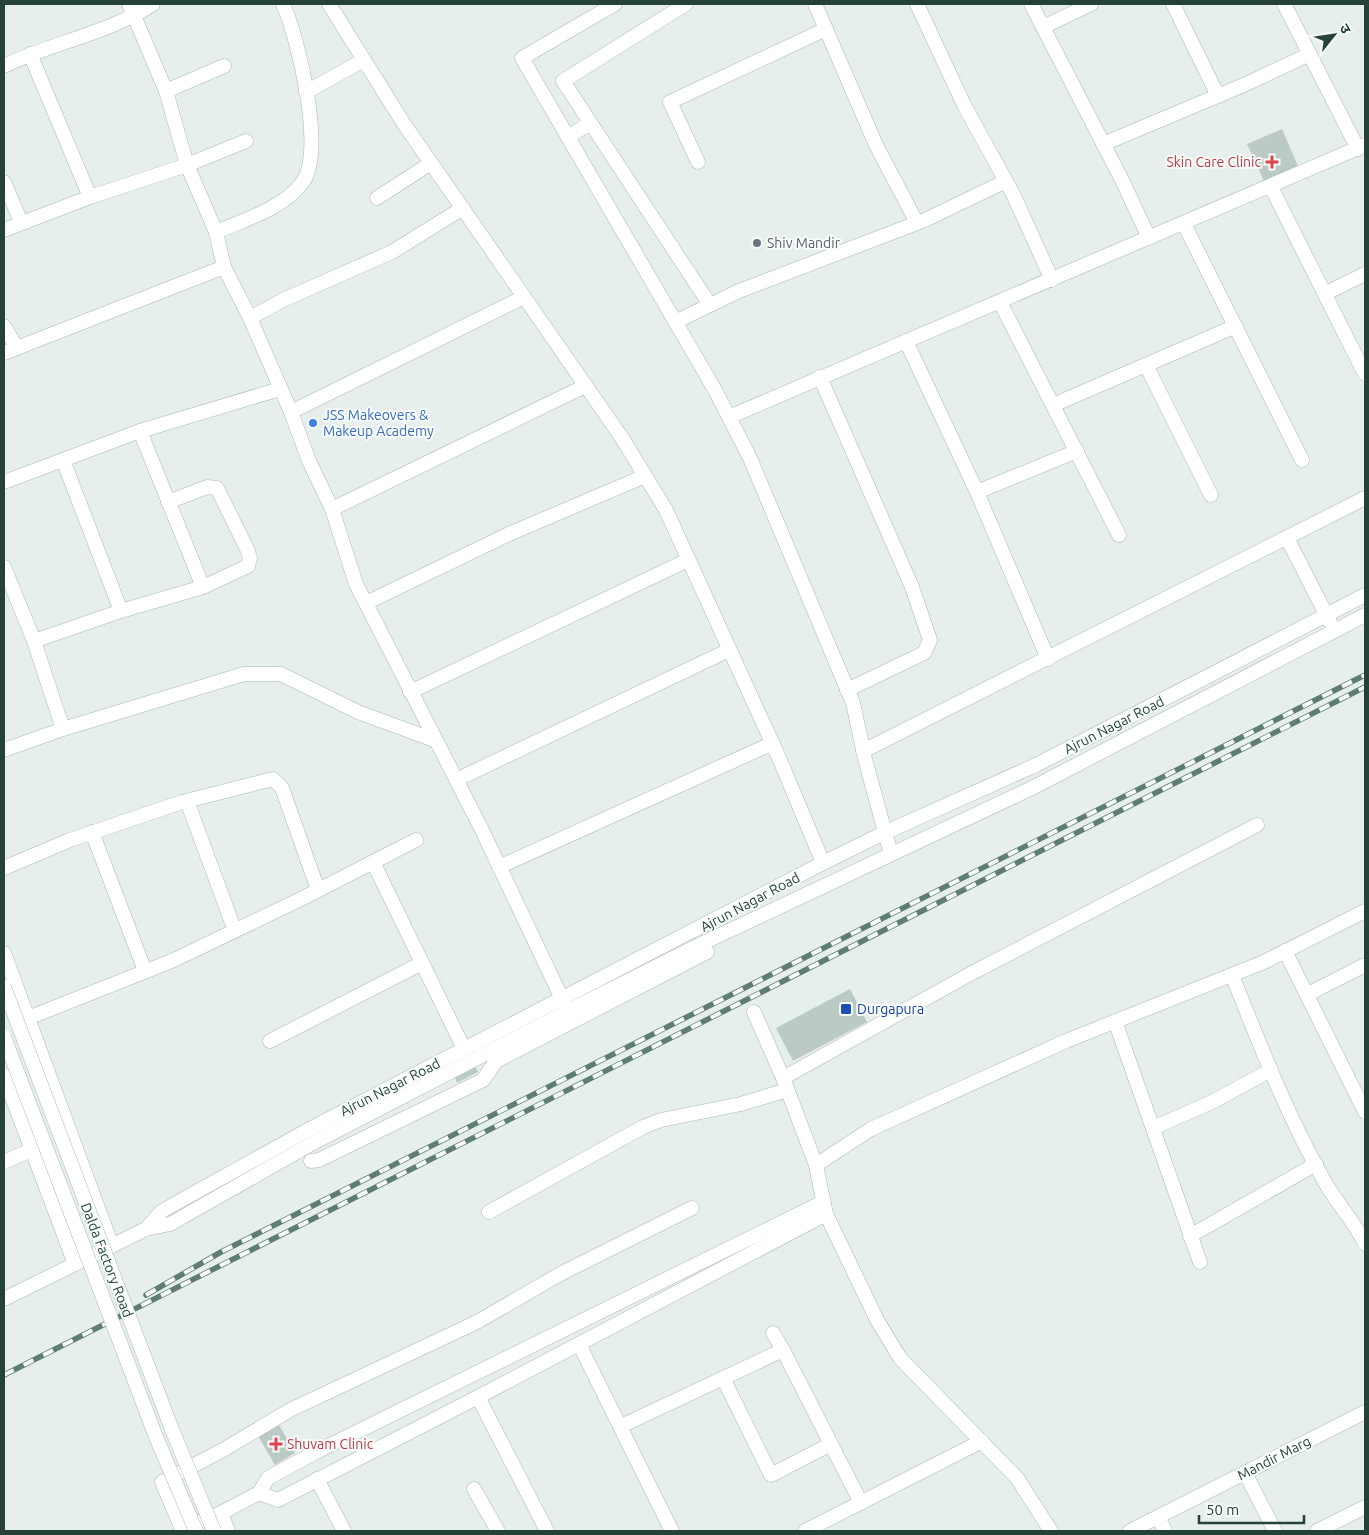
<svg xmlns="http://www.w3.org/2000/svg" width="1369" height="1535" font-family="Ubuntu,'Noto Sans Devanagari',sans-serif">
<rect width="100%" height="100%" fill="#e6efeb"/>
<!-- building -->
<g fill="#bbcac4">
<polygon points="1282,129 1298,166 1264,181 1247,144"/>
<polygon points="850,989 867,1022 793,1061 776,1028"/>
<polygon points="474,1064 478,1072 457,1083 454,1075"/>
<polygon points="279,1425 295,1453 275,1465 258,1436"/>
</g>
<g fill="none" stroke-linecap="round" stroke-linejoin="round">
<!-- minor casing -->
<g stroke="#a8b8b2" stroke-width="15">
<g id="minor">
<polyline points="129,4 166,91 187,165 216,232 224,267 250,318 291,412 309,461 332,509 356,584 481,828 565,1005"/>
<polyline points="329,4 404,124 622,438 666,510 780,760 823,863"/>
<polyline points="615,4 522,58 715,390 750,458 853,703 865,759 891,854"/>
<polyline points="686,4 563,81 710,305"/>
<polyline points="815,4 876,145 917,223"/>
<polyline points="917,4 964,105 1013,194 1052,280"/>
<polyline points="1031,4 1123,182 1149,238"/>
<polyline points="1173,4 1218,96"/>
<polyline points="1284,4 1358,149"/>
<polyline points="1043,27 1091,4"/>
<polyline points="30,54 90,197"/>
<path d="M 4,66 C 51,43 110,33 153,4"/>
<polyline points="166,91 224,66"/>
<polyline points="306,92 364,60"/>
<polyline points="568,137 590,123"/>
<polyline points="1103,144 1246,84 1310,54"/>
<polyline points="698,162 670,102 826,29"/>
<polyline points="4,182 21,222"/>
<polyline points="1271,187 1365,374"/>
<polyline points="377,198 431,163"/>
<polyline points="1184,224 1302,460"/>
<polyline points="4,230 90,197 187,165 246,141"/>
<path d="M 216,232 C 246,219 282,209 302,183 C 326,153 298,37 283,4"/>
<polyline points="1326,293 1365,274"/>
<polyline points="1000,302 1119,535"/>
<polyline points="250,318 283,300 392,252 463,208"/>
<polyline points="675,322 739,291 925,220 1006,181"/>
<polyline points="4,326 17,348"/>
<polyline points="906,341 977,492 1048,659"/>
<polyline points="4,353 224,267"/>
<polyline points="1146,365 1211,495"/>
<polyline points="820,377 912,587 930,640 924,653 847,690"/>
<polyline points="1053,405 1236,326"/>
<polyline points="291,412 524,297"/>
<polyline points="729,417 1365,145"/>
<polyline points="140,431 203,587"/>
<polyline points="63,460 121,611"/>
<polyline points="4,482 140,431 280,389"/>
<polyline points="977,492 1077,451"/>
<polyline points="332,509 585,386"/>
<polyline points="1287,538 1330,622"/>
<polyline points="4,567 34,641 63,729"/>
<polyline points="366,603 509,534 645,476"/>
<polyline points="34,641 121,611 203,587 248,566 250,558 247,549 217,488 207,487 168,502"/>
<polyline points="410,692 688,560"/>
<polyline points="4,750 63,729 244,674 281,674 358,712 434,740"/>
<polyline points="863,751 1365,498"/>
<polyline points="456,780 729,650"/>
<polyline points="187,801 235,931"/>
<polyline points="92,832 145,971"/>
<polyline points="373,862 464,1049"/>
<polyline points="499,867 773,743"/>
<polyline points="4,868 70,840 182,802 273,779 282,788 318,890"/>
<polyline points="1285,951 1365,1112"/>
<polyline points="4,953 112,1246"/>
<path d="M 1232,975 C 1260,1045 1288,1118 1326,1184 C 1338,1205 1355,1222 1365,1244"/>
<polyline points="1308,994 1365,965"/>
<polyline points="754,1012 783,1078"/>
<polyline points="28,1018 174,960 303,898 416,840"/>
<polyline points="1115,1021 1200,1262"/>
<polyline points="270,1041 422,963"/>
<polyline points="4,1076 75,1264"/>
<polyline points="1153,1128 1214,1101 1271,1070"/>
<polyline points="311,1161 319,1160 483,1080 496,1061 707,952"/>
<polyline points="4,1162 31,1150"/>
<polyline points="816,1165 783,1078 970,974 1257,825"/>
<polyline points="489,1212 643,1127 661,1120 741,1104 787,1090"/>
<polyline points="146,1229 162,1211 306,1131 823,863 884,833 1036,765 1365,595"/>
<polyline points="1190,1236 1316,1164"/>
<polyline points="4,1299 146,1229 170,1224 313,1143 568,1011 703,943 1032,788 1365,615"/>
<polyline points="773,1333 783,1350"/>
<polyline points="579,1344 672,1531"/>
<polyline points="723,1378 771,1475 831,1444"/>
<polyline points="478,1397 547,1531"/>
<polyline points="621,1426 783,1350 861,1503"/>
<polyline points="1245,1473 1275,1531"/>
<polyline points="317,1479 344,1531"/>
<polyline points="474,1489 498,1531"/>
<polyline points="259,1493 278,1500 478,1397 826,1214"/>
<polyline points="221,1513 259,1493 268,1478 316,1452 823,1202"/>
<polyline points="1158,1517 1165,1531"/>
<polyline points="182,1529 162,1482 223,1450 290,1410 477,1322 562,1273 692,1208"/>
<polyline points="183,1529 221,1513 228,1531"/>
<polyline points="805,1531 982,1441"/>
<polyline points="1051,1531 1017,1478 900,1358 877,1320 826,1214 816,1165 871,1129 1066,1041 1264,962 1365,911"/>
<polyline points="1130,1531 1365,1412"/>
<polyline points="1317,1531 1365,1507"/>
</g>
</g>
<!-- minor -->
<use href="#minor" stroke="#fff" stroke-width="14"/>
<!-- rail casing -->
<g stroke="#5f7d75" stroke-width="5.5">
<g id="rail">
<polyline points="146,1295 221,1252 1365,675"/>
<polyline points="4,1375 1365,687"/>
</g>
</g>
<!-- rail -->
<use href="#rail" stroke="#f7fbf9" stroke-width="4" stroke-dasharray="11" stroke-linecap="butt"/>
<!-- minor-bridge casing -->
<g stroke="#a8b8b2" stroke-width="15" stroke-linecap="butt">
<g id="minor-bridge">
<polyline points="4,987 171,1427 214,1531"/>
<polyline points="4,1037 156,1437 196,1531"/>
</g>
</g>
<!-- minor-bridge -->
<use href="#minor-bridge" stroke="#fff" stroke-width="14"/>
</g>
<!-- markers -->
<g fill="#e0444e" stroke="#f7fbf9" stroke-width="2">
<path d="M1269.5 154.5h5v5h5v5h-5v5h-5v-5h-5v-5h5z"/>
<path d="M273.5 1436.5h5v5h5v5h-5v5h-5v-5h-5v-5h5z"/>
</g>
<circle fill="#6b7280" stroke="#f7fbf9" stroke-width="2" cx="757" cy="243" r="5"/>
<circle fill="#3f7fe0" stroke="#f7fbf9" stroke-width="2" cx="313" cy="423" r="5"/>
<rect fill="#1a4fb4" stroke="#f7fbf9" stroke-width="2" x="840" y="1003" width="12" height="12" rx="2.5"/>
<g text-anchor="middle" dominant-baseline="central" stroke-width="4" stroke-linejoin="round" paint-order="stroke">
<!-- health labels -->
<g font-size="14" fill="#be3a42" stroke="#f7fbf9" text-anchor="end">
<text x="1261" y="162">Skin Care Clinic</text>
<text x="287" y="1444" text-anchor="start">Shuvam Clinic</text>
</g>
<!-- worship labels -->
<g font-size="14" fill="#5b616d" stroke="#f7fbf9" text-anchor="start">
<text x="767" y="243">Shiv Mandir</text>
</g>
<!-- shop labels -->
<g font-size="14" fill="#366cbe" stroke="#f7fbf9" text-anchor="start">
<text x="323" y="415">JSS Makeovers &amp;<tspan x="323" dy="16">Makeup Academy</tspan></text>
</g>
<!-- street labels -->
<g font-size="14" fill="#24423a" stroke="#f7fbf9">
<text transform="translate(1114 725) rotate(-27)">Ajrun Nagar Road</text>
<text transform="translate(750 902) rotate(-28)">Ajrun Nagar Road</text>
<text transform="translate(390 1087) rotate(-27)">Ajrun Nagar Road</text>
<text transform="translate(107 1260) rotate(69)">Dalda Factory Road</text>
<text transform="translate(1274 1458) rotate(-27)">Mandir Marg</text>
</g>
<!-- transit labels -->
<g font-size="14" fill="#164399" stroke="#f7fbf9" text-anchor="start">
<text x="857" y="1009">Durgapura</text>
</g>
</g>
<!-- border -->
<rect width="1369" height="1535" fill="none" stroke="#24423a" stroke-width="10"/>
<!-- north arrow -->
<g transform="translate(1334 35) rotate(60)" stroke="#f7fbf9" stroke-width="4" paint-order="stroke">
<path d="M0-4L9 19L0 12L-9 19Z" fill="#24423a"/>
<text y="-8" font-size="14" font-weight="bold" text-anchor="middle" fill="#24423a">उ</text>
</g>
<!-- scale -->
<path d="M1199 1515v8h105v-8" fill="none" stroke="#24423a" stroke-width="2.5"/>
<text x="1206" y="1515" font-size="15" fill="#24423a" stroke="#f7fbf9" stroke-width="4" paint-order="stroke">50 m</text>
</svg>
